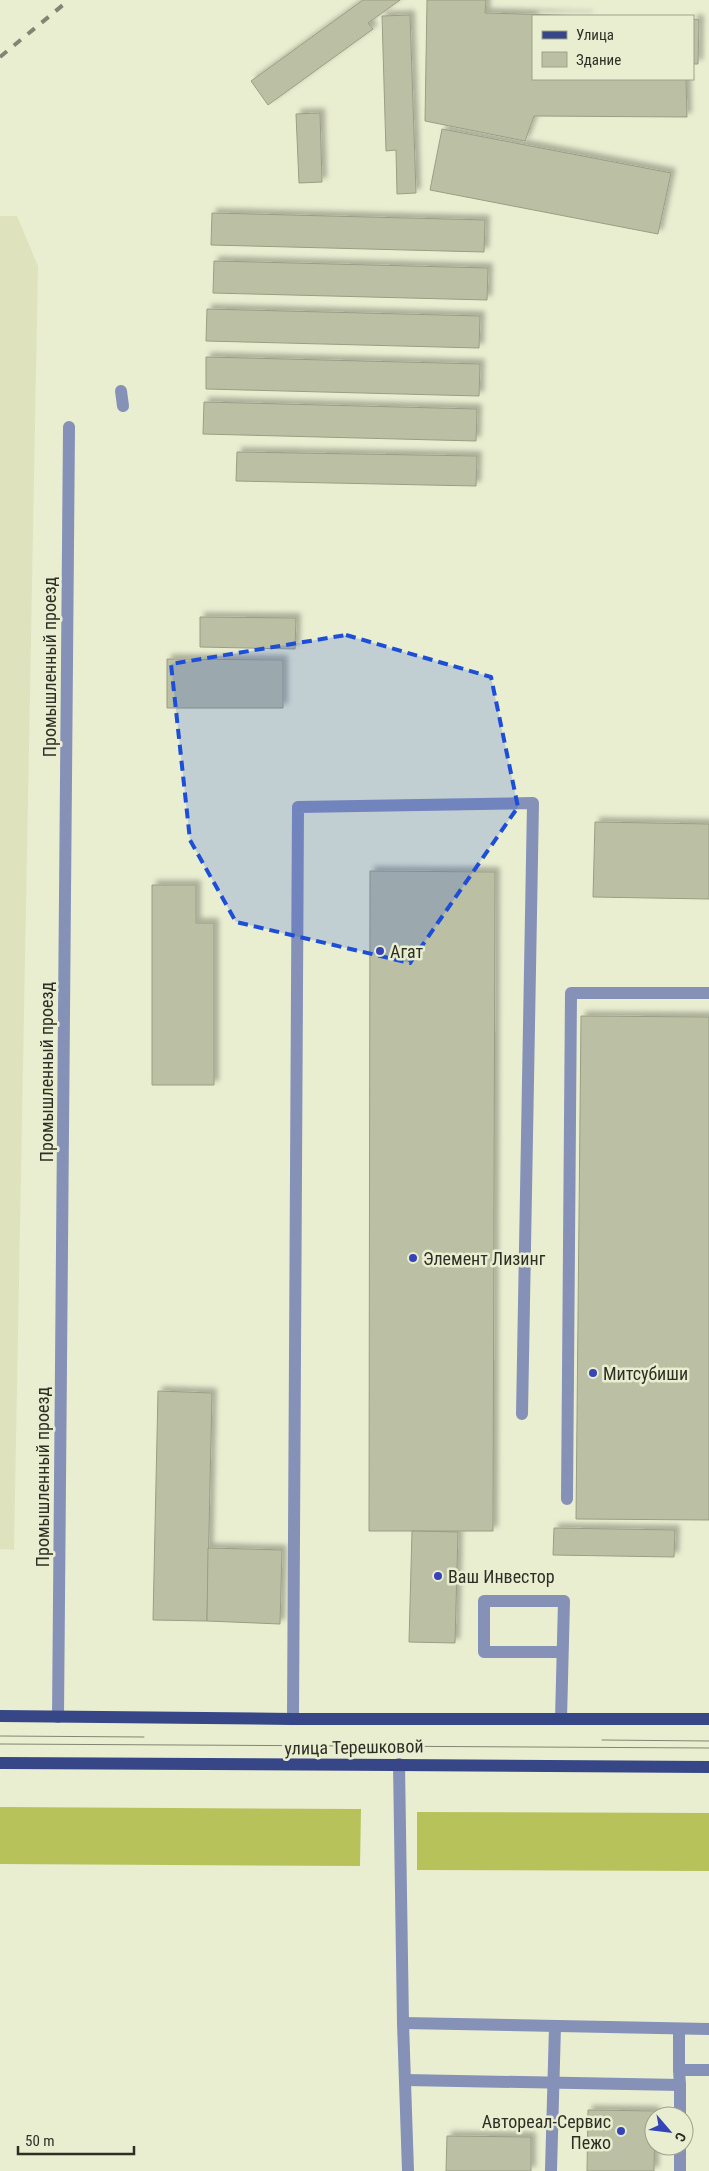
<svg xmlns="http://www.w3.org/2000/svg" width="709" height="2171" font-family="'Roboto Condensed',sans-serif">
<defs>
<filter id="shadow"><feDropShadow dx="4.5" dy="-4.5" stdDeviation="2.5" flood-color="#0004"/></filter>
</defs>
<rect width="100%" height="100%" fill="#eaeed1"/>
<!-- built -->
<polygon fill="#dee3be" points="0,216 17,216 38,266 14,1550 0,1549"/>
<!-- forest -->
<g fill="#b8c25b">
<polygon points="0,1807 361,1809 360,1866 0,1864"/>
<polygon points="417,1812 709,1813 709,1871 417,1870"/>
</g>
<!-- building -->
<g fill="#bbbfa3" stroke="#9b9e83" filter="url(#shadow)">
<polygon points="363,0 400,0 368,23 373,29 268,105 251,81"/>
<polygon points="427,0 486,0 485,13 589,16 533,16 533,79 686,79 687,117 534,116 525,141 425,121"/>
<polygon points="410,15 416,193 397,194 396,150 386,151 382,16"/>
<polygon points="693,19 699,20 698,64 693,64"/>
<polygon points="320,113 322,182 299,183 296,114"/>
<polygon points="442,129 671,173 658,234 430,190"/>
<polygon points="212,213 485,220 484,252 211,245"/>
<polygon points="214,261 488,268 487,300 213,293"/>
<polygon points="207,309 480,316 479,348 206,341"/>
<polygon points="206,357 480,364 479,396 206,389"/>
<polygon points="204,402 477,409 476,441 203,434"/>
<polygon points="237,452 477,456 476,486 236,481"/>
<polygon points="200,617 296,618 295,649 200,647"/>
<polygon points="167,659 283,660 283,708 167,708"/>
<polygon points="595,822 709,824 709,899 593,897"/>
<polygon points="370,871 495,872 493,1531 369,1531"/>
<polygon points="152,885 196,885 196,923 214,923 214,1085 152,1085"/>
<polygon points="581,1016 709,1017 709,1520 576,1519"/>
<polygon points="158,1391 212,1393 207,1621 153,1620"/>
<polygon points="554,1528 675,1530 674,1557 553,1555"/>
<polygon points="412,1531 458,1532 455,1643 409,1642"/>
<polygon points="208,1548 282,1550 280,1624 207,1621"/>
<polygon points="588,2110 655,2111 654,2171 587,2171"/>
<polygon points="447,2136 531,2137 531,2171 446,2171"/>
</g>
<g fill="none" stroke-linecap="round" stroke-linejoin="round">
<!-- minor -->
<g stroke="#8691b7" stroke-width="12">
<polyline points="121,391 123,406"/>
<polyline points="567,1499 571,993 709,993"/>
<polyline points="58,1717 69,427"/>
<polyline points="293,1719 298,807 533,803 522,1414"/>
<polyline points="561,1719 564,1601 484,1601 484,1652 561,1652"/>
<polyline points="399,1764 403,2023 408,2171"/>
<polyline points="403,2023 709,2029"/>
<polyline points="679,2029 679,2070"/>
<polyline points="405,2080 680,2085 679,2070 709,2070"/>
<polyline points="680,2085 680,2116"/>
<polyline points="680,2146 680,2171"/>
<polyline points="551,2171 555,2026"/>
</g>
<!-- major -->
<g stroke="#374686" stroke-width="12">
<polyline points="0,1716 293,1719 709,1719"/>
<path d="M 0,1763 C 236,1765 473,1764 709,1767"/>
</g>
<!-- tram -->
<g stroke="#828572" stroke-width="1">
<polyline points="0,1736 144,1737"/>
<polyline points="602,1740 709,1741"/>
<polyline points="0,1744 709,1748"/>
</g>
<!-- rail -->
<polyline stroke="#828572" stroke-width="4" stroke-dasharray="9 9" stroke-linecap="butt" points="0,57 69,0"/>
</g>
<!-- marked area -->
<path fill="#1d4ed8" fill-opacity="0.2" stroke="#1d4ed8" stroke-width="4" stroke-dasharray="10 6" stroke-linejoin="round" d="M 346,635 L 491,677 L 518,807 L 410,963 L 236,922 L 190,840 L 171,664 Z"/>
<!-- markers -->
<g fill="#3544b7" stroke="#eaeed1" stroke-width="2">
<circle cx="380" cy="951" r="5"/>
<circle cx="413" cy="1258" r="5"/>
<circle cx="593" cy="1373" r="5"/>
<circle cx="438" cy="1576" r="5"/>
<circle cx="621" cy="2131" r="5"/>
</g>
<g text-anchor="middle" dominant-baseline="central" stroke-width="5" stroke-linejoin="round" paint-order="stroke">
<!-- street labels -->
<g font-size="18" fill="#2d2f24" stroke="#eaeed1">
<text transform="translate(49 667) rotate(-90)">Промышленный проезд</text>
<text transform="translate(46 1072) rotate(-90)">Промышленный проезд</text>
<text transform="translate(42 1477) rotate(-90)">Промышленный проезд</text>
<text transform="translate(354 1747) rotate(-1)">улица Терешковой</text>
</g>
<!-- poi labels -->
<g font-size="18" fill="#2d2f24" stroke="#eaeed1" text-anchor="start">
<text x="390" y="951">Агат</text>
<text x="423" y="1258">Элемент Лизинг</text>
<text x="603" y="1373">Митсубиши</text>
<text x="448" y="1576">Ваш Инвестор</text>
<text x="611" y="2121" text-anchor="end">Автореал-Сервис<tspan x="611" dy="21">Пежо</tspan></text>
</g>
</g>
<!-- legend -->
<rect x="532" y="15" width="162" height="65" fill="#eaeed1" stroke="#9ea28c"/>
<rect x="542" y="31" width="25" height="8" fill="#374686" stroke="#9ea28c"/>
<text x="576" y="40" font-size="15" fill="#2d2f24">Улица</text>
<rect x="542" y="52" width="25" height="15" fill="#bbbfa3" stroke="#9ea28c"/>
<text x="576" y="65" font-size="15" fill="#2d2f24">Здание</text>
<!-- north arrow -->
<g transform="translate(669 2131) rotate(118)"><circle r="24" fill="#eaeed1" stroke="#9ea28c"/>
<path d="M0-4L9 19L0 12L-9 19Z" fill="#3544b7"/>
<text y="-8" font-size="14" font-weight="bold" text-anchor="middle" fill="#2d2f24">С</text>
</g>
<!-- scale -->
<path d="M18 2146v8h116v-8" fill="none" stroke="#2d2f24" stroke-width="2.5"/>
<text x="25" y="2146" font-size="15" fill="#2d2f24" stroke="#eaeed1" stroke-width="4" paint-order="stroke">50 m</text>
</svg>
